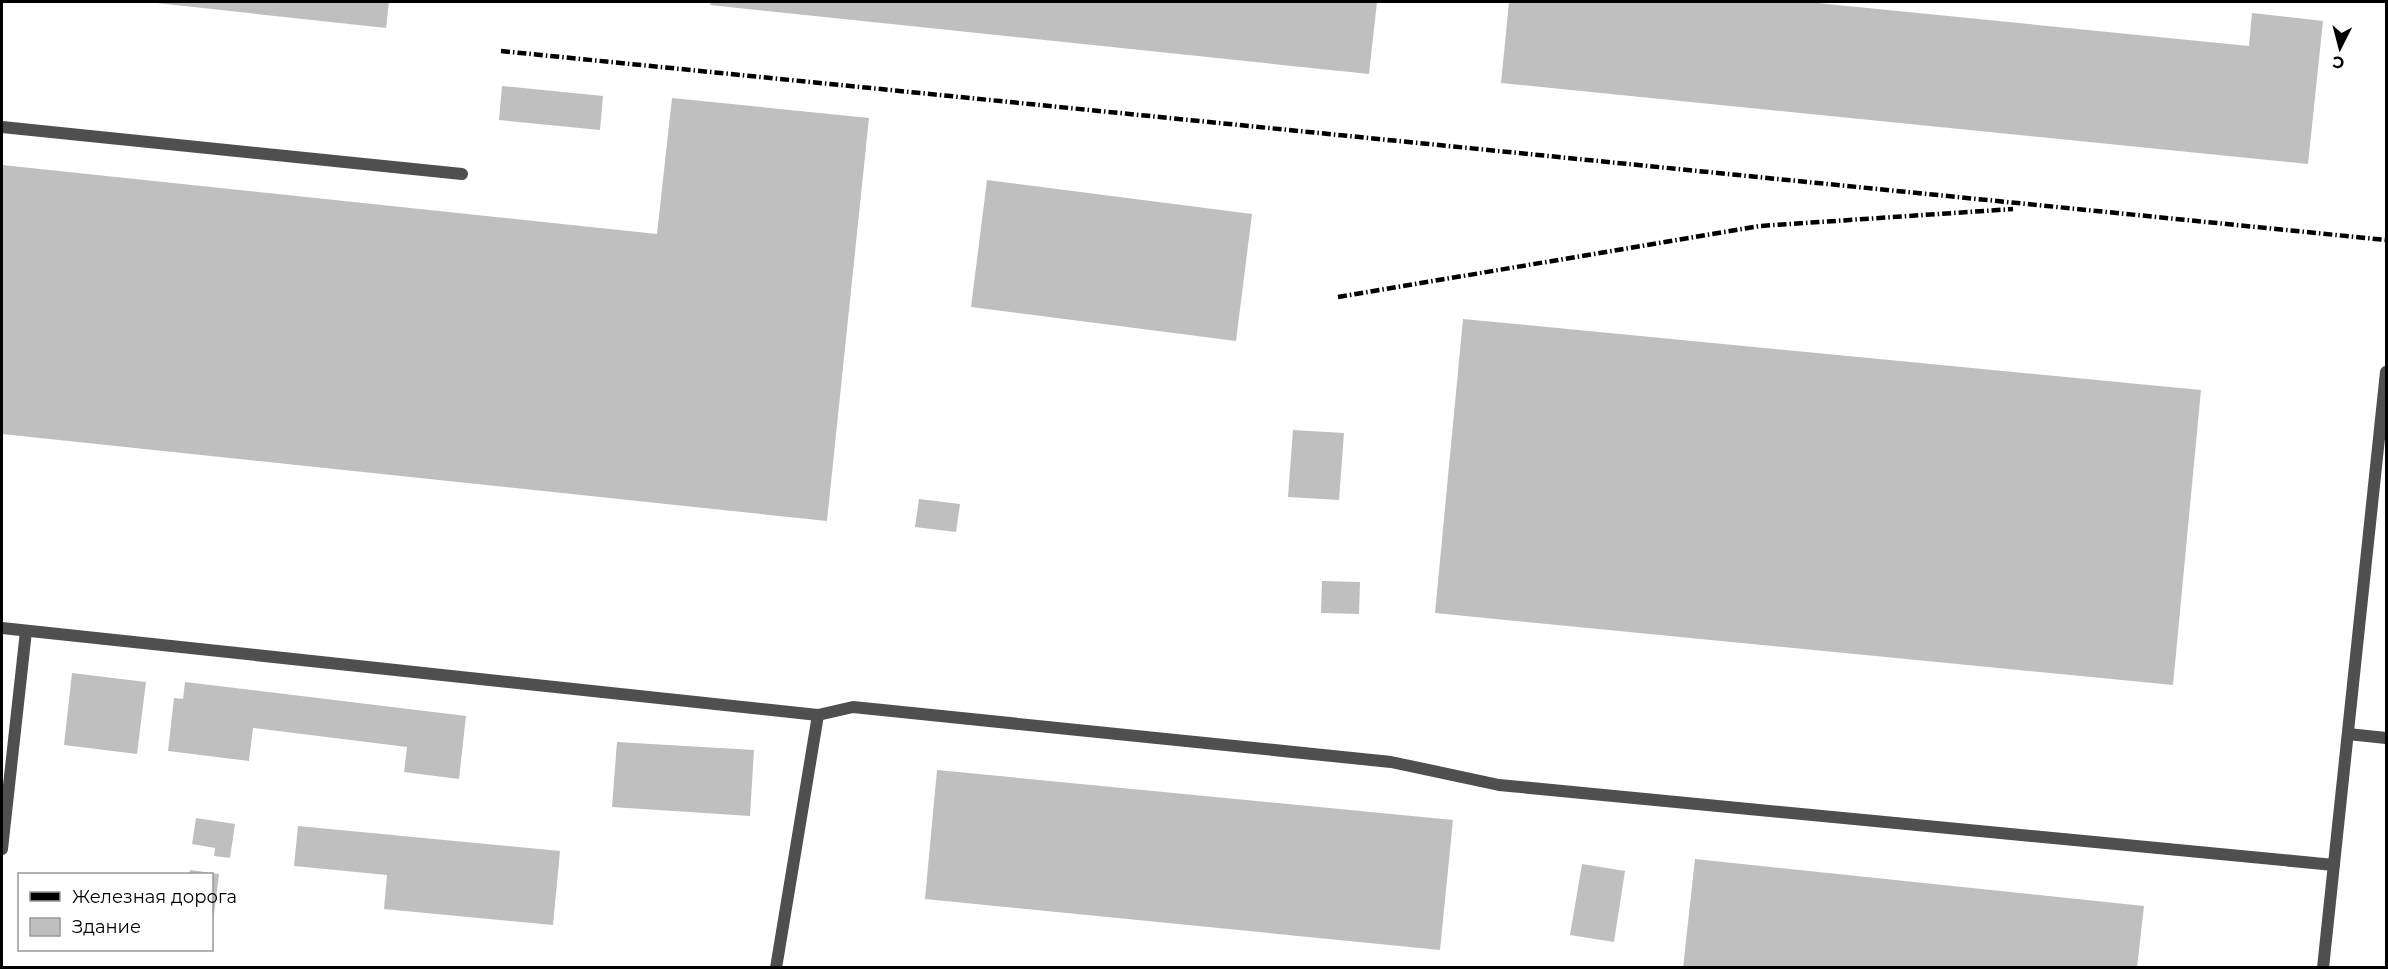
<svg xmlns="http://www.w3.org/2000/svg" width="2388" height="969" font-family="Montserrat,sans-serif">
<rect width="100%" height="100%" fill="#fff"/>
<!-- building -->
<g fill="#bfbfbf">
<polygon points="147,2 389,2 386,28"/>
<polygon points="711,2 1377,2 1369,74 710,5"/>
<polygon points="1509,2 1807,2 2249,46 2252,13 2323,21 2308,164 1501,83"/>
<polygon points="502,86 603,96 600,130 499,120"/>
<polygon points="672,98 869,118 827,521 2,434 2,165 657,234"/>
<polygon points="987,180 1252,214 1236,341 971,307"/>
<polygon points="1463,319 2201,390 2173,685 1435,613"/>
<polygon points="1293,430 1344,433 1339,500 1288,497"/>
<polygon points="919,499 960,504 956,532 915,527"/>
<polygon points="1322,581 1360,582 1359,614 1321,613"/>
<polygon points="72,673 146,682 137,754 64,745"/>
<polygon points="185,682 466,716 459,779 404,772 407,747 253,728 249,761 168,751 174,698 183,699"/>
<polygon points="617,742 754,750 750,816 612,807"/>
<polygon points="937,770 1453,820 1440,950 925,899"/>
<polygon points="196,818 235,824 230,858 214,856 215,848 192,844"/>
<polygon points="298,826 560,851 553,925 384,909 387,875 294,866"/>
<polygon points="1695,859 2144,906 2137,968 1683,968"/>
<polygon points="1582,864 1625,871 1614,942 1570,935"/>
<polygon points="190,870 219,874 213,922 212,874 189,874"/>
</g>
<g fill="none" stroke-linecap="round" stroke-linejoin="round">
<!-- service -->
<g stroke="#4f4f4f" stroke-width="12">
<polyline points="2,127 462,174"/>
<polyline points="2,628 818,715 853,707 1391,762 1499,785 2334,865"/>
<polyline points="2348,734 2386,738"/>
<polyline points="2,849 26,631"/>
<polyline points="776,968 818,715"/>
<polyline points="2323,968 2386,372"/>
</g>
<!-- rail -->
<g stroke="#000" stroke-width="4.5" stroke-dasharray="9 3 1.5 3" stroke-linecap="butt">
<polyline points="501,51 2386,240"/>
<polyline points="1338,297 1760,226 2013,209"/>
</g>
</g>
<!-- border -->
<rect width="2388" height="969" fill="none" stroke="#000000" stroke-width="6"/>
<!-- legend -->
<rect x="18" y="873" width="195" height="78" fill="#ffffff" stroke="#999999" stroke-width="1.5"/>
<rect x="30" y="892" width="30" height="9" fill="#000000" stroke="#999999" stroke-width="1.5"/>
<text x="72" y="903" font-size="18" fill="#000000">Железная дорога</text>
<rect x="30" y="918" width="30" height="18" fill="#bfbfbf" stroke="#999999" stroke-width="1.5"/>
<text x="72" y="933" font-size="18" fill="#000000">Здание</text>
<!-- north arrow -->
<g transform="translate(2340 48) rotate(186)" stroke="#ffffff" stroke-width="4.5" paint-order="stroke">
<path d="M0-4.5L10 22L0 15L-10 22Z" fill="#000000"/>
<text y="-9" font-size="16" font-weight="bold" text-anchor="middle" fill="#000000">С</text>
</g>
</svg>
